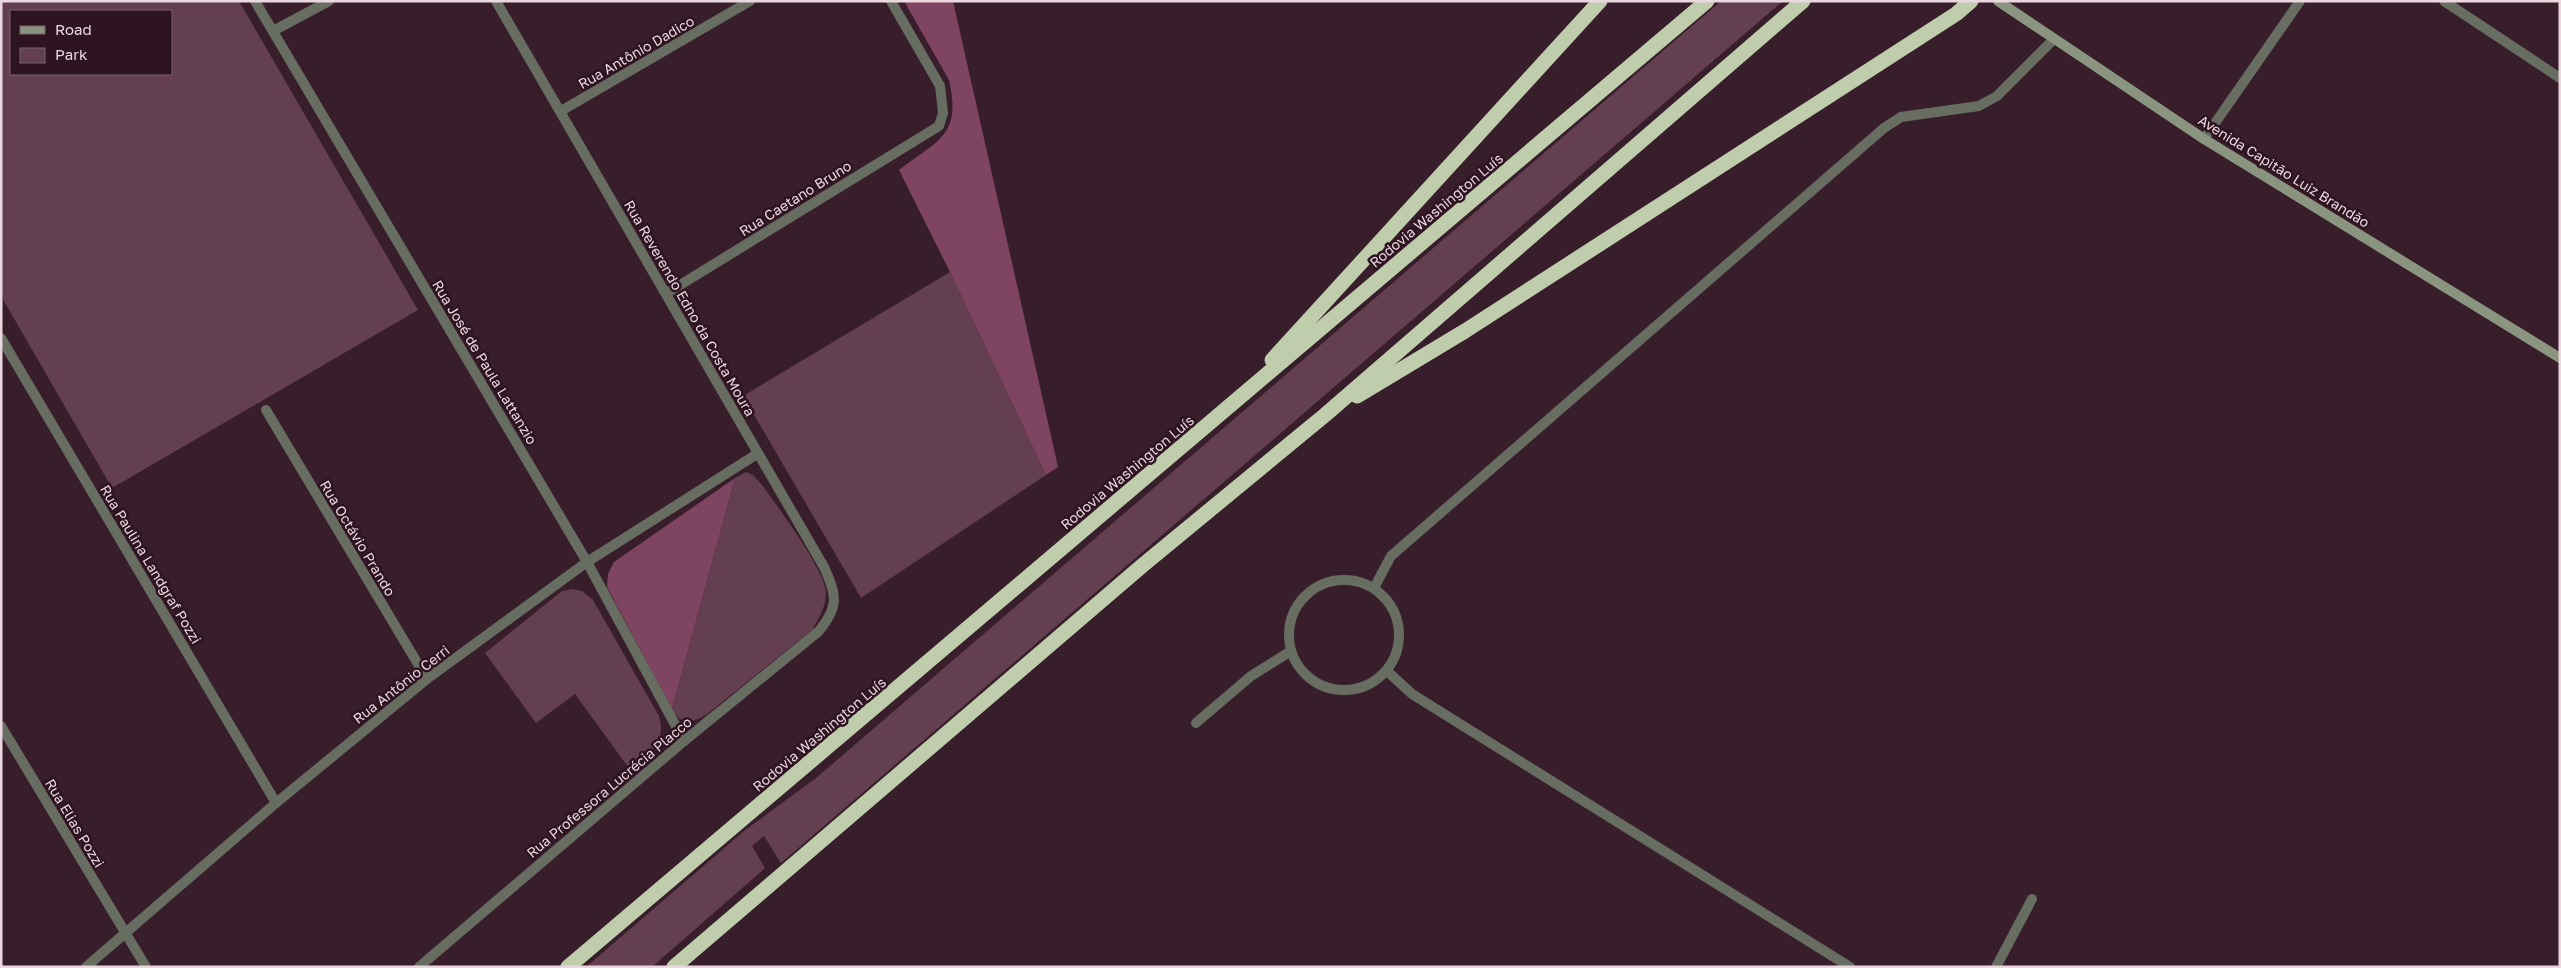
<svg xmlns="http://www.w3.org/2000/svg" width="2561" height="968" font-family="'Golos Text',sans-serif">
<rect width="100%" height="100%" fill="#381e2b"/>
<!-- green -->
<g fill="#633f50" fill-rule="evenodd">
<path d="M 1,1 L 239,1 L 418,310 L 112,488 L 1,296 ZM 11,11 L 171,11 L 171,74 L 11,74 Z"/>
<polygon points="1721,1 1783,1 781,863 764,836 752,846 765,868 652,967 586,967 744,831 816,778"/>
<polygon points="950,272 1046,475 861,598 743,396"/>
<path d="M 746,472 L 753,475 L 763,486 C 778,508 825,569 826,593 C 826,607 819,617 813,629 L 706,715 C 691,723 681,726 672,709 L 735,478 Z"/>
<path d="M 573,589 L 582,591 L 593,600 L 659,716 C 667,742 649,755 631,771 L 575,694 L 536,723 L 485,653 L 562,591 Z"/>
</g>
<!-- forest -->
<g fill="#7f4461">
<path d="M 904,1 L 953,1 L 1058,467 L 1046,475 L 950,272 L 899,170 C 938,140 962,136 949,80 Z"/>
<polygon points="735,478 672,709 607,587 608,574 614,562"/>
</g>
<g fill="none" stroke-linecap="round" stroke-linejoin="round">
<!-- street -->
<g stroke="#676d60" stroke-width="10">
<polyline points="255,1 587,562 684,741"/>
<polyline points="2444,1 2560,78"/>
<polyline points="273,31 329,1"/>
<polyline points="561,111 750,1"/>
<polyline points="2204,139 2300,1"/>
<polyline points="667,293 939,126 943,113 940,86 891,1"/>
<polyline points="1,338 276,803"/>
<polyline points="266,410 427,679"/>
<circle cx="1344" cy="635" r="55"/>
<polyline points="1374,588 1391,556 1884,128 1901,117 1979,106 1997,96 2054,39"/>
<polyline points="1387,671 1412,694 1850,967"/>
<polyline points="1196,723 1251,676 1291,651"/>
<polyline points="1,726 146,967"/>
<polyline points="86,967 276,803 427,679 587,562 757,454"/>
<path d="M 419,967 L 684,741 L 819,631 C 839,606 837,596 824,567 L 496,1"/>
<polyline points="1996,967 2032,899"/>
</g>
<!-- secondary -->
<polyline stroke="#8a947f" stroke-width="10" points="1998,1 2204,139 2560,358"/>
<!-- highway -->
<g stroke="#bfcdad" stroke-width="15">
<polyline points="1272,360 1600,1"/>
<polyline points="1357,396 1465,331 1956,14 1971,1"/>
<polyline points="568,967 1707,1"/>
<polyline points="674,967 1143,565 1325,415 1803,1"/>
</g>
</g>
<g text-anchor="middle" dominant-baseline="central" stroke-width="5" stroke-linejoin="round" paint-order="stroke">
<!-- street labels -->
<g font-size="14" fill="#ead7df" stroke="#2e1421">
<text transform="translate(636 52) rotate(-30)">Rua Antônio Dadico</text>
<text transform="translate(2284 171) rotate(32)">Avenida Capitão Luiz Brandão</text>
<text transform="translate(795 198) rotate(-32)">Rua Caetano Bruno</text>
<text transform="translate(1436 210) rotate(-40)">Rodovia Washington Luís</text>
<text transform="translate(690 308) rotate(60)">Rua Reverendo Edno da Costa Moura</text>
<text transform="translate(485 362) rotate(59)">Rua José de Paula Lattanzio</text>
<text transform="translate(1127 472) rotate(-40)">Rodovia Washington Luís</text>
<text transform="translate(358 538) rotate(59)">Rua Octávio Prando</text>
<text transform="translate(151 564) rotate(59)">Rua Paulina Landgraf Pozzi</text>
<text transform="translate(401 684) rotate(-38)">Rua Antônio Cerri</text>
<text transform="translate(819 734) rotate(-40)">Rodovia Washington Luís</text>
<text transform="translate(609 787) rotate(-40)">Rua Professora Lucrécia Placco</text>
<text transform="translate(75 823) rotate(59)">Rua Elias Pozzi</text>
</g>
</g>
<!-- border -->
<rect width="2561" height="968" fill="none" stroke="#ead7df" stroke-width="5"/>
<!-- legend -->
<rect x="10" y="10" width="162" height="65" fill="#2e1421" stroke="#79626d"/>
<rect x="20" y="26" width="25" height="8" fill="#8a947f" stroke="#79626d"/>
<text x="55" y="35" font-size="15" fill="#ead7df">Road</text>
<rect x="20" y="48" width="25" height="15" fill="#633f50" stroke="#79626d"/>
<text x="55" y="60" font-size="15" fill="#ead7df">Park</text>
</svg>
